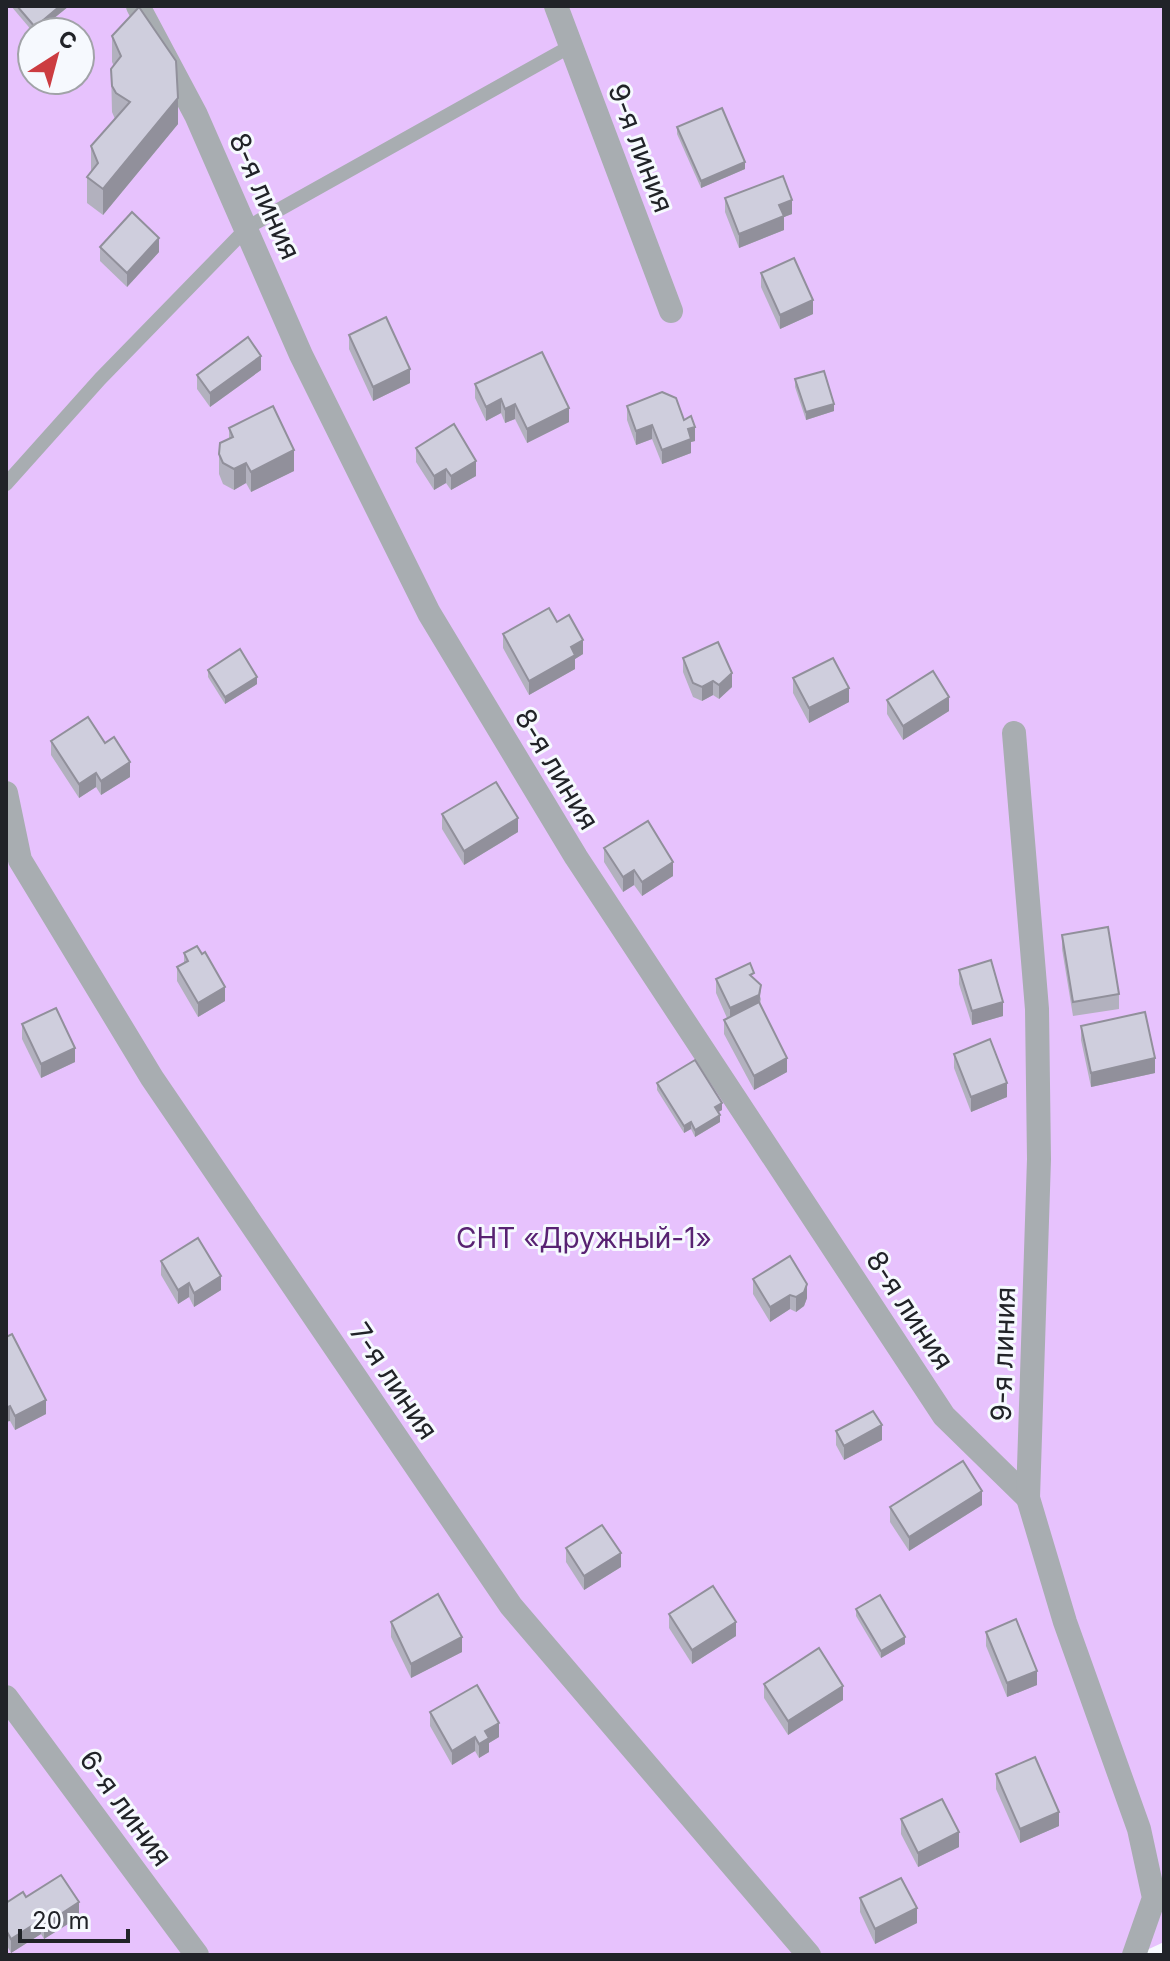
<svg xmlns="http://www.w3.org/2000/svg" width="1170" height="1961" font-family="Inter,sans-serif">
<rect width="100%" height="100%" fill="#f6f9fe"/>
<!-- green -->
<path fill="#e7c2fd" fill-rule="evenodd" d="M 6,6 L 1164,6 L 1164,1942 L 1136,1955 L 6,1955 L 6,859 L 14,865 L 6,793 ZM 32,32 L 80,32 L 80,80 L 32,80 Z"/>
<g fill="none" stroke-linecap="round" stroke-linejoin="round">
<!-- lane -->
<polyline stroke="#a8adb1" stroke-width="14" points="6,484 100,379 248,227 571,46"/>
<!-- street -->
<g stroke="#a8adb1" stroke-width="24">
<polyline points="138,6 196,115 301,355 429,613 576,857 944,1416 1028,1498"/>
<polyline points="556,6 671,311"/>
<polyline points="1014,733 1037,1009 1039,1159 1028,1498 1065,1622 1139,1829 1154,1898 1134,1955"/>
<polyline points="6,793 20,860 152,1078 511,1606 809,1955"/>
<polyline points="6,1697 197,1955"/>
</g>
</g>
<!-- wall -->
<g fill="#b2b1be">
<polygon points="11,6 69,6 37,32 33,32"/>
<polygon points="112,36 178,124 103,215 87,203 87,177 91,172 91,146 115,119 112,112 111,69 114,66 112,62"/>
<polygon points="677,127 745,169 701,188 677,134"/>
<polygon points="725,198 792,214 784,217 784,230 739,248 725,212"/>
<polygon points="100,247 159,252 127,287 100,261"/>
<polygon points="761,273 813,314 780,329 761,287"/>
<polygon points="349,335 410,383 373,401 349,349"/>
<polygon points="261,370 210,407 197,389 197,375"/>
<polygon points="795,379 834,411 806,420 795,387"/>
<polygon points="475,384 569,422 527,443 515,419 505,423 501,413 486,421 475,398"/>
<polygon points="627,406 684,420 695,441 691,442 691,453 662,464 652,439 636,445 627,420"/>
<polygon points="229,428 294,471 251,492 246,483 234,490 223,484 219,474 219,454 229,439"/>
<polygon points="416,448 476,476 451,490 446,483 434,490 416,462"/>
<polygon points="557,622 583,654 575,659 575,669 529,695 503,648 503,634"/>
<polygon points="683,658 732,687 719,699 713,695 702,701 693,697 683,672"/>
<polygon points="208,670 257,684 225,704 208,677"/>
<polygon points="793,678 849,702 809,723 793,693"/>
<polygon points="887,700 949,711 903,740 887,714"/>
<polygon points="51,741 105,743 130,777 101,795 96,787 79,798 51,755"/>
<polygon points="442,814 518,832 464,865 442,829"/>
<polygon points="604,848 673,876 642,896 634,885 623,892 604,862"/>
<polygon points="1062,935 1119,994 1119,1009 1073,1016 1062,949"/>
<polygon points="184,953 225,1001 198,1017 177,981 177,967 184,963"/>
<polygon points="959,970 1003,1016 972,1025 959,984"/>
<polygon points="716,979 754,979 761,999 760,1004 787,1072 754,1090 724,1034 724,1020 727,1018 716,993"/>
<polygon points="22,1024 75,1062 41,1078 22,1039"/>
<polygon points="1081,1026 1155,1073 1091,1087 1081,1040"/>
<polygon points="954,1054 1007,1097 971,1112 954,1068"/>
<polygon points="657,1083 722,1110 718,1112 720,1122 695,1137 691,1129 684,1133 657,1090"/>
<polygon points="161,1261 221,1290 194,1307 189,1297 178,1304 161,1275"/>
<polygon points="753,1279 807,1298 804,1306 796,1312 790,1309 770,1322 753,1294"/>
<polygon points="6,1337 46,1414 15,1430 10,1421"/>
<polygon points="836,1431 882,1440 844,1460 836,1445"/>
<polygon points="982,1505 909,1551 890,1522 890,1507"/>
<polygon points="566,1548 621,1567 584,1590 566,1562"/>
<polygon points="856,1609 905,1644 881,1658 856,1616"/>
<polygon points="669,1614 736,1636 692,1664 669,1628"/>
<polygon points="391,1622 462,1652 411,1678 391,1637"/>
<polygon points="986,1632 1037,1685 1007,1697 986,1646"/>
<polygon points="764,1684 843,1700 788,1735 764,1698"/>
<polygon points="430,1712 499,1737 489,1743 489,1752 479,1758 475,1751 452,1765 430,1726"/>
<polygon points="996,1774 1059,1826 1020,1843 996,1789"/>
<polygon points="901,1819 959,1847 918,1867 901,1834"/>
<polygon points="26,1897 79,1917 44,1939 41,1934 11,1953 6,1944 6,1903"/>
<polygon points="860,1898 917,1923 875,1944 860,1912"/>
</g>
<!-- shaded-wall -->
<g fill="#91909b">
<polygon points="60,6 69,6 37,32 35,32 35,27"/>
<polygon points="178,98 178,124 103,215 103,189"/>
<polygon points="745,162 745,169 701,188 701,181"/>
<polygon points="792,200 792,214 784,217 784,230 739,248 739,234 779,205"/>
<polygon points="159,238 159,252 127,287 127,273"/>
<polygon points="813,300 813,314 780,329 780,315"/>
<polygon points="261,356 261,370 210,407 210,393"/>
<polygon points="410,369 410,383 373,401 373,387"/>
<polygon points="501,399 501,413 486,421 486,407"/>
<polygon points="515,404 515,419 505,423 505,409"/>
<polygon points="834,404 834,411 806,420 806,412"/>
<polygon points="569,408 569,422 527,443 527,429"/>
<polygon points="652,425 652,439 636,445 636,431"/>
<polygon points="695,427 695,441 691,442 691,453 662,464 662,450 688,429"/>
<polygon points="294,450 294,471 251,492 251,472"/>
<polygon points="476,461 476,476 451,490 451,476"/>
<polygon points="246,463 246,483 234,490 234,469"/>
<polygon points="446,469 446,483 434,490 434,476"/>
<polygon points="583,640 583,654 575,659 575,669 529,695 529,681 571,647"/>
<polygon points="732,673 732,687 719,699 719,685"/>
<polygon points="257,677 257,684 225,704 225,697"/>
<polygon points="713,681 713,695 702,701 702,687"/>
<polygon points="849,688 849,702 809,723 809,708"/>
<polygon points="949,697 949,711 903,740 903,726"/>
<polygon points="130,762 130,777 101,795 101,781"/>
<polygon points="96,773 96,787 79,798 79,784"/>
<polygon points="518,818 518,832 464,865 464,851"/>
<polygon points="673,862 673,876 642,896 642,882"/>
<polygon points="634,870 634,885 623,892 623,877"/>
<polygon points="761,985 759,1009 730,1023 730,1008"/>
<polygon points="225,987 225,1001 198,1017 198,1003"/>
<polygon points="1003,1002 1003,1016 972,1025 972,1011"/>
<polygon points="75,1048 75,1062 41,1078 41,1064"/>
<polygon points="787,1058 787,1072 754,1090 754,1076"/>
<polygon points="1155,1058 1155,1073 1091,1087 1091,1073"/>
<polygon points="1007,1083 1007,1097 971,1112 971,1097"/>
<polygon points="722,1103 722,1110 715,1114 715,1107"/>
<polygon points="720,1115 720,1122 695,1137 695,1130"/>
<polygon points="691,1122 691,1129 684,1133 684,1126"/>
<polygon points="221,1276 221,1290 194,1307 194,1293"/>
<polygon points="189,1283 189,1297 178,1304 178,1290"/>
<polygon points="807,1284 807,1298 804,1306 796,1312 796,1297"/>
<polygon points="790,1295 790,1309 770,1322 770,1307"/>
<polygon points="46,1400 46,1414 15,1430 15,1416"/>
<polygon points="10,1406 10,1421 6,1422 6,1408"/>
<polygon points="882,1425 882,1440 844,1460 844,1446"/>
<polygon points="982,1491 982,1505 909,1551 909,1537"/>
<polygon points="621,1553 621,1567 584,1590 584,1576"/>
<polygon points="736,1622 736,1636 692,1664 692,1650"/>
<polygon points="462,1637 462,1652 411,1678 411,1664"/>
<polygon points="905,1637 905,1644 881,1658 881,1651"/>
<polygon points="1037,1671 1037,1685 1007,1697 1007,1683"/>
<polygon points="843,1686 843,1700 788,1735 788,1721"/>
<polygon points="499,1723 499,1737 489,1743 489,1752 479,1758 479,1744 485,1731"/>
<polygon points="475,1737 475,1751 452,1765 452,1751"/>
<polygon points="1059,1812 1059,1826 1020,1843 1020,1829"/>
<polygon points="959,1832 959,1847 918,1867 918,1853"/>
<polygon points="79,1902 79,1917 44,1939 44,1925"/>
<polygon points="917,1908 917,1923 875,1944 875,1929"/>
<polygon points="41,1920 41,1934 11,1953 11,1939"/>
</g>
<!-- building -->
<g fill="#cfcedd" stroke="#91909b" stroke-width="2">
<polygon points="17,6 60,6 35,27"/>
<polygon points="139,7 176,61 178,98 103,189 87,177 98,163 91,146 130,102 116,93 112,86 111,69 121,56 112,36"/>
<polygon points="722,108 745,162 701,181 677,127"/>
<polygon points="783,176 792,200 779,205 784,216 739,234 725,198"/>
<polygon points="132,212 159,238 127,273 100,247"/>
<polygon points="794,258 813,300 780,315 761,273"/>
<polygon points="386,317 410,369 373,387 349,335"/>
<polygon points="248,337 261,356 210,393 197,375"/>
<polygon points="542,352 569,408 527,429 515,404 505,409 501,399 486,407 475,384"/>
<polygon points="824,371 834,404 806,412 795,379"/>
<polygon points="662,392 676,398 684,420 691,416 695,427 688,429 691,439 662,450 652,425 636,431 627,406"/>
<polygon points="273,406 294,450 251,472 246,463 234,469 223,463 219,454 220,443 233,437 229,428"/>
<polygon points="454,424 476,461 451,476 446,469 434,476 416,448"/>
<polygon points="549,608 557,622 569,615 583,640 571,647 575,655 529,681 503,634"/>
<polygon points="718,642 732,673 719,685 713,681 702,687 693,683 683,658"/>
<polygon points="240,649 257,677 225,697 208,670"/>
<polygon points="833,658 849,688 809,708 793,678"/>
<polygon points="933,671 949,697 903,726 887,700"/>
<polygon points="88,717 105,743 114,737 130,762 101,781 96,773 79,784 51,741"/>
<polygon points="496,782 518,818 464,851 442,814"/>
<polygon points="648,821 673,862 642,882 634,870 623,877 604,848"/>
<polygon points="1108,927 1119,994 1073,1002 1062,935"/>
<polygon points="197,946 202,954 205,952 225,987 198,1003 177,967 188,961 184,953"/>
<polygon points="991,960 1003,1002 972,1011 959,970"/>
<polygon points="750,963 754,973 750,975 761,985 759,995 730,1008 716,979"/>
<polygon points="759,1002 787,1058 754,1076 724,1020"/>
<polygon points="56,1008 75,1048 41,1064 22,1024"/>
<polygon points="1145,1012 1155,1058 1091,1073 1081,1026"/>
<polygon points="990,1039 1007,1083 971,1097 954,1054"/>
<polygon points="695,1060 722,1103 715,1107 720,1115 695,1130 691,1122 684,1126 657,1083"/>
<polygon points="198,1238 221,1276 194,1293 189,1283 178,1290 161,1261"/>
<polygon points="790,1256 807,1284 804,1292 796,1297 790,1295 770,1307 753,1279"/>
<polygon points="12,1334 46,1400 15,1416 10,1406 6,1408 6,1337"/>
<polygon points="873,1411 882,1425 844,1446 836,1431"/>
<polygon points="963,1461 982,1491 909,1537 890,1507"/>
<polygon points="602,1525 621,1553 584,1576 566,1548"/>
<polygon points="713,1586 736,1622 692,1650 669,1614"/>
<polygon points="438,1594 462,1637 411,1664 391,1622"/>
<polygon points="880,1595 905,1637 881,1651 856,1609"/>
<polygon points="1016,1619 1037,1671 1007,1683 986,1632"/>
<polygon points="819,1648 843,1686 788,1721 764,1684"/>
<polygon points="477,1685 499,1723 485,1731 489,1738 479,1744 475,1737 452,1751 430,1712"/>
<polygon points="1035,1757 1059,1812 1020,1829 996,1774"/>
<polygon points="942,1799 959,1832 918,1853 901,1819"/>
<polygon points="61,1875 79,1902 44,1925 41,1920 11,1939 6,1930 6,1903 23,1892 26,1897"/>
<polygon points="901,1878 917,1908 875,1929 860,1898"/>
</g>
<g text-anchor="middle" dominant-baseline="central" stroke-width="6" stroke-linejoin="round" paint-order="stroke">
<!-- street labels -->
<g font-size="28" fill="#212328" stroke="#f6f9fe">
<text transform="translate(641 148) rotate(69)">9-я линия</text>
<text transform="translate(265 196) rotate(66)">8-я линия</text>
<text transform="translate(557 769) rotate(59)">8-я линия</text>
<text transform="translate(910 1310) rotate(57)">8-я линия</text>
<text transform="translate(1003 1354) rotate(-88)">9-я линия</text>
<text transform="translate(394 1381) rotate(56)">7-я линия</text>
<text transform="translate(126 1808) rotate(54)">6-я линия</text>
</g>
<!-- park labels -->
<g font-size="28" fill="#582272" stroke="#f6f9fe">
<text x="584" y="1238">СНТ «Дружный-1»</text>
</g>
</g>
<!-- border -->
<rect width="1170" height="1961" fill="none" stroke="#212328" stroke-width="16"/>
<!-- north arrow -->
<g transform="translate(56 56) rotate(36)"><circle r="38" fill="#f6f9fe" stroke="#a1a3a8" stroke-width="2"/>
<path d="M0-6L14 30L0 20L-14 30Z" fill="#cc3c41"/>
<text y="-12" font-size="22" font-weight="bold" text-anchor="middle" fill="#212328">С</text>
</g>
<!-- scale -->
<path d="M20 1929v12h108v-12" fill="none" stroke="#212328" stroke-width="4"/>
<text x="32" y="1929" font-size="24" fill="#212328" stroke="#f6f9fe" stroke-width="6" paint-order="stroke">20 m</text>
</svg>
